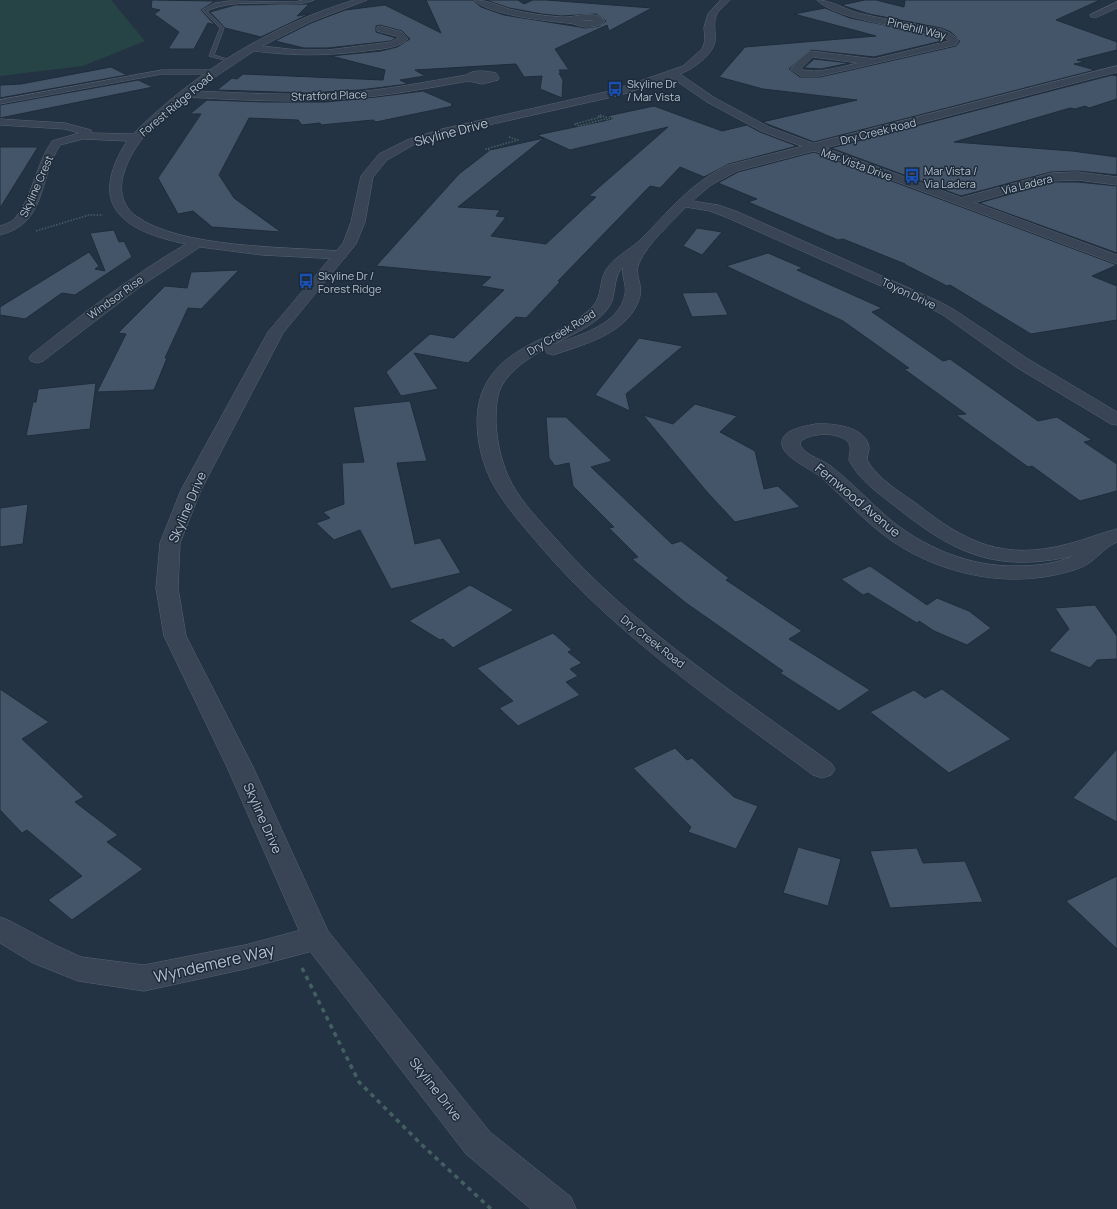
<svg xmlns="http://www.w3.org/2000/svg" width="1117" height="1209" font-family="Manrope,sans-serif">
<rect width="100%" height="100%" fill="#243344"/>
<!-- green -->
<polygon fill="#264345" points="0,0 111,0 145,41 83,66 0,76"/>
<!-- building -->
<g fill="#455569" stroke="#1f2c3b" fill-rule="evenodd">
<polygon points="152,0 215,1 201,10 215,25 208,23 194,49 168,49 179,32 154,14 160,10 151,8"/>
<polygon points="426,0 473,0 481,7 504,15 586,28 599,26 606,21 596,14 561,16 542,14 509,8 486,0 518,0 524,4 533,0 546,0 652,8 609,31 607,25 555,49 569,70 559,70 561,73 559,73 563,80 562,98 540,89 542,76 524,77 516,64 415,70 425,76 400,80 408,84 360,90 307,93 217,90 232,78 237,79 243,74 383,80 385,70 331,56 381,51 397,47 410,39 402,31 380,25 376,26 376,32 396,38 391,41 328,48 304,48 275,41 311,23 345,10 385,5 441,33"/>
<polygon points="865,0 876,0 904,7 905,0 1100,0 1056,20 1117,42 1117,50 1077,60 1085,62 1074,64 1095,70 814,142 762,122 857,100 763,89 719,77 745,47 876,36 794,14 825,8 850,18 935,35 946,40 874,57 811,50 789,69 800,77 820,77 956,46 960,41 951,32 941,28 869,14 841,5"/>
<polygon points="309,4 297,16 309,14 261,37 225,28 210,12 235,5"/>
<polygon points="814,59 850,63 821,69 804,68"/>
<polygon points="111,67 127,75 0,98 0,85 21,84"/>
<polygon points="1112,75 1117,76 1117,99 1089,108 1085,106 1075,109 1070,108 954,142 1072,151 1117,157 1117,175 1078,171 1051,172 961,196 831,148"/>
<polygon points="138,80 153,87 0,118 0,105"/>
<polygon points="423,91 453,104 451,105 453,106 376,122 373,120 321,125 320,123 302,125 298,120 249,118 219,175 234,198 281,232 212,227 193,211 178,214 158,178 201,114 190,114 207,100 266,102 326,102 376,97"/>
<path d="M 654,106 L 722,131 L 747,125 L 760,132 L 797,146 L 729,164 L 704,177 L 680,167 L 660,188 L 650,186 L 558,281 L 560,282 L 526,318 L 516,317 L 468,363 L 414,353 L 438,389 L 401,396 L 386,372 L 430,334 L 454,338 L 504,290 L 481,286 L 491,277 L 376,266 L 459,174 L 490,150 L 544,138 L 537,135 L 613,119 L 607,116 ZM 668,127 L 589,196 L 596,197 L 546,244 L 491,236 L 506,217 L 496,216 L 500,210 L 458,207 L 544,138 L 570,150 Z"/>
<polygon points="0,147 38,147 0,208"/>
<polygon points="814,152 1117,265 1092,276 1117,286 1117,320 1031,334 950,285 947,286 904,264 905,264 843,239 838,240 748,202 757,199 718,183 738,172"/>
<polygon points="1052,182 1078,182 1117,186 1117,253 979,203"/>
<polygon points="697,228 722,232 702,255 683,246"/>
<polygon points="114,230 119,242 124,241 132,257 75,295 62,293 25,319 0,315 0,307 89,252 99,266 95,269 105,271 90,233"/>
<polygon points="768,253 803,268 797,270 882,308 872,312 943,361 950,359 1038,421 1057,417 1092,440 1084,442 1117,464 1117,491 1080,501 1032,466 1028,467 956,415 966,414 904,369 909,368 843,321 726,266"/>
<polygon points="239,270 201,309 188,308 165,358 167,358 154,390 97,392 126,334 118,333 165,286 187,288 191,272"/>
<polygon points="717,292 728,315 692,317 682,293"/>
<polygon points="639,338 683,346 626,394 630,411 595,395"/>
<polygon points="96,383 90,429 26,436 33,402 36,402 38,389"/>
<polygon points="410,401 427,461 397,463 415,544 440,538 461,573 391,589 360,530 334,540 316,523 330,518 323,512 344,504 342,463 364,462 353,407"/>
<polygon points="695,404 737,416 720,432 755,451 764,489 778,486 800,507 735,522 707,492 643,415 673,424"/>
<polygon points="546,417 566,417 612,461 591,467 672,544 681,541 729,578 726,580 802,631 789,639 870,690 839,711 780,673 783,671 686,603 632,559 638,557 609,528 614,527 573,486 569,463 555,466 549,458"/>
<polygon points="28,504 23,544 0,547 0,508"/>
<polygon points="870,566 927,605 937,598 969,611 991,628 967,645 934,631 919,621 917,623 868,593 863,595 841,579"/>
<polygon points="470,585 514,610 453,648 443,639 440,640 409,621"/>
<polygon points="1095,605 1117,636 1117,659 1097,660 1090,668 1049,651 1069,629 1055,608"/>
<polygon points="553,633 572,650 568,652 582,663 570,669 578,676 566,682 580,695 518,726 499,708 513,701 477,668"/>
<polygon points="0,689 49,722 22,739 84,797 75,802 118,835 107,842 143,869 72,920 48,900 82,876 27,830 22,833 0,810"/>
<polygon points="942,689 1011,739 949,773 870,712 914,690 925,698"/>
<polygon points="675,748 687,760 692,758 734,797 758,806 736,849 688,832 691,827 633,768"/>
<polygon points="1117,749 1117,822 1073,798"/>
<polygon points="798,847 841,859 828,906 783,893"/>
<polygon points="917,848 923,863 965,861 983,902 890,908 870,851"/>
<polygon points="1117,876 1117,949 1066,901"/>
</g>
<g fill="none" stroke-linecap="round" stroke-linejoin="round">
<!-- service casing -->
<g stroke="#576371" stroke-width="1">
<g id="service">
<path d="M 304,0 L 314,0 C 306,4 293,4 284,4 C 258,4 230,0 207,11 L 224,28 L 214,55 L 233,61 L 231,62 L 209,56 L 220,28 L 202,10 L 215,3 L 229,1 L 294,2 Z"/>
<polygon points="162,70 215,70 218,72 215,74 162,74 0,104 0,100"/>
</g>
</g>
<!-- minor casing -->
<g stroke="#576371" stroke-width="1">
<g id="minor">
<path d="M 354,0 L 367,0 L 310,22 L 262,46 L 297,50 L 328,50 L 391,42 L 398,38 L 396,36 L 377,31 L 377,27 L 380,26 L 402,32 L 408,39 L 406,41 C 393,49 380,49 365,51 C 324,56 295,56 254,51 L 194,91 C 244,93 295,96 345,93 C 385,90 426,82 466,75 C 474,69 486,71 496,73 L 499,78 L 498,80 L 482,84 L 469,81 C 428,88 387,96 345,99 C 293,103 239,100 187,97 C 160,118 132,142 123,176 C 119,191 123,207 136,216 C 179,248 286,247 340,251 L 345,252 L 347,255 L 345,258 L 340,259 L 262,255 L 200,247 L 141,286 L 43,361 L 37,363 L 31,361 L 29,358 L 31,355 C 81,315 131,276 186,244 C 123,231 86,206 127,141 L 83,139 L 60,145 C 38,180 47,223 0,235 L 0,226 C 6,224 12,222 16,217 C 32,198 36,164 52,141 L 79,133 L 65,129 L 0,125 L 0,119 L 65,123 L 91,130 L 92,133 L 133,134 C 194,73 271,25 354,0 Z"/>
<path d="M 474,0 C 487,0 497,5 509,9 C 526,13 544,16 561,17 C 575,18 595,9 605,21 C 601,26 592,27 586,27 C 579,27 574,23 568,23 C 547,21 488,15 474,0 ZM 590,20 L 594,21 L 580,21 Z"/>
<path d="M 817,0 C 831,0 844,9 858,13 C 885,20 914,23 941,29 L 950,33 L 959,40 L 956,45 L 820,76 L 801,76 L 790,69 L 808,52 L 811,51 L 874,59 L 949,41 C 941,33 931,33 920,31 C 896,26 833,18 817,0 ZM 813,57 L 858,63 C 844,66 814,75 801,69 Z"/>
<polygon points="1117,2 1117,8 1097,17 1091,17 1090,15"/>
<path d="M 1117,66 L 1117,72 L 737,171 L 711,185 L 692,201 L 718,205 L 738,212 L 938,301 L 953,309 L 1028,359 L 1117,412 L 1117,425 L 1111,424 L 1016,367 L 943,315 L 928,307 L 728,218 L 710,211 L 686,207 C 671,223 648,243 639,263 C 634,274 643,285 640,296 C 631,331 589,343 559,353 L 553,355 L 547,353 L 545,350 L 546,348 C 529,358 511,369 501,387 C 496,398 496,411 496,423 C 497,444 502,465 512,484 C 523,504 540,521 555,538 C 634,628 735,693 831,763 L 835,769 L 831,775 L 822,778 L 813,775 C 718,704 618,637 541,547 C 524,527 506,507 493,484 C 479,458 471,419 483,390 C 504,341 562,340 593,306 C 602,297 599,281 606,270 C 614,257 628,251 639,241 C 668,213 690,182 729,165 ZM 623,267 C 621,276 627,285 625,294 C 620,325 577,336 552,345 C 572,334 603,323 612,301 C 616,289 614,275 623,267 Z"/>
<polygon points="1078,172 1117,177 1117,185 1078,180 1052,181 962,206 956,202 957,199 1051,173"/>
<path d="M 816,424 C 831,423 867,426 869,448 C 869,452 867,456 867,460 C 878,479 900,492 917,504 C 966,543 1004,561 1068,544 C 1085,540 1100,533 1117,529 L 1117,542 C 1102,548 1094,564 1077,569 C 1015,590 946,577 892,541 C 866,523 845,499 822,478 C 813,469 779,457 782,441 C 784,429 806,426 816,424 ZM 826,434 C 834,435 848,437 850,446 C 851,450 849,456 849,460 C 859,480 878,493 896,507 C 955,554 996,573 1073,556 C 1056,564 1035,566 1017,566 C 969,567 922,547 886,516 C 868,500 851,482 832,467 C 823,459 801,455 800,442 C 808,435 817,435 826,434 Z"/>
<polygon points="0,917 10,921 55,945 81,957 144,965 245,945 316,926 326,930 331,938 326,946 316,950 245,969 144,991 78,981 33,963 0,943"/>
</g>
</g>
<!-- tertiary casing -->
<g stroke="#576371" stroke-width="1">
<path id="tertiary" d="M 721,0 L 730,0 C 726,5 718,10 716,16 C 713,25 716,32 715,41 C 713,55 693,69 680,74 L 715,98 L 769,127 L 1117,255 L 1117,264 L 761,131 L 707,102 L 672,78 L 621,95 L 449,134 L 415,144 L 387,160 L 373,177 L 365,222 L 356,244 L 283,333 L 201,490 L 180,543 L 178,588 L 186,636 L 253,767 L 328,931 L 490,1132 L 571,1197 L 576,1209 L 531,1209 L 466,1154 L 306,946 L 227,767 L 164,636 L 156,588 L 160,543 L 181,490 L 268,332 L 343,243 L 351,222 L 361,176 L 379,154 L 407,140 L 442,129 L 614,90 L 683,66 L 702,49 L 705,41 L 704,27 L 708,14 Z"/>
</g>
<!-- path-far1 -->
<g stroke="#445f61" stroke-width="1.5" stroke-dasharray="1.5 1.5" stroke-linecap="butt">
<polyline points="600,115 614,120"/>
<polyline points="598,116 601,117 575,124 579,126 605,119 611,121"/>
<polyline points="498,153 486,149 518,140 509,137"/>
<polyline points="36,231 89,215 103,215"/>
</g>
<!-- path -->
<polyline stroke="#445f61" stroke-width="3.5" stroke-dasharray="4.5 4.5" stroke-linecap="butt" points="302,968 359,1082 422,1145 491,1209"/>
<!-- service -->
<use href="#service" fill="#394554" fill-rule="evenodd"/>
<!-- minor -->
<use href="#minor" fill="#394554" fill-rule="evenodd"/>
<!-- tertiary -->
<use href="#tertiary" fill="#394554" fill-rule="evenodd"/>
</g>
<!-- icons -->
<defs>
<g id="bus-bare" transform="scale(1.2)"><path d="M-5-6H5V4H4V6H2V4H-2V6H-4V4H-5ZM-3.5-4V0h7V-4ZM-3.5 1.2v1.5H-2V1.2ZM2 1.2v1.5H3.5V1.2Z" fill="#1a4fb4" stroke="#1d2a39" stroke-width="2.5" paint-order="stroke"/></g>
</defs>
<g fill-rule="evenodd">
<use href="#bus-bare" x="615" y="89"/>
<use href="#bus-bare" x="912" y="176"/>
<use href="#bus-bare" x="306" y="281"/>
</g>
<g text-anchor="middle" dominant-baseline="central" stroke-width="3" stroke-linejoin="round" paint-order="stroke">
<!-- far-street labels -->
<g font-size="11" fill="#b6c0cd" stroke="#1d2a39">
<text transform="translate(917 28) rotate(14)">Pinehill Way</text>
<text transform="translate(329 95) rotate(-2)">Stratford Place</text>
<text transform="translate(176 104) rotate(-40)">Forest Ridge Road</text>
<text transform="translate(878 131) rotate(-14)">Dry Creek Road</text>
<text transform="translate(857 164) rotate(20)">Mar Vista Drive</text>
<text transform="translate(1027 184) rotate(-14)">Via Ladera</text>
<text transform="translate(36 186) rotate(-66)">Skyline Crest</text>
<text transform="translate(909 293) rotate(25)">Toyon Drive</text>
<text transform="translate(115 297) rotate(-36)">Windsor Rise</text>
<text transform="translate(561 332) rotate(-31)">Dry Creek Road</text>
<text transform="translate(653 641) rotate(38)">Dry Creek Road</text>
</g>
<!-- far-poi labels -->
<g font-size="11" fill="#b6c0cd" stroke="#1d2a39" text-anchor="start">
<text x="627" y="83">Skyline Dr<tspan x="627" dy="13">/ Mar Vista</tspan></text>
<text x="924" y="170">Mar Vista /<tspan x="924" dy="13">Via Ladera</tspan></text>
<text x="318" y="275">Skyline Dr /<tspan x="318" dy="13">Forest Ridge</tspan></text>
</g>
<!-- street labels -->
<g font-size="13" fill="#b6c0cd" stroke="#1d2a39">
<text transform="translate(451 132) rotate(-15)">Skyline Drive</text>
<text transform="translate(858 500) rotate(40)">Fernwood Avenue</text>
<text transform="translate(187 507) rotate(-67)">Skyline Drive</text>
<text transform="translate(263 818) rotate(66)">Skyline Drive</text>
<text transform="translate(436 1089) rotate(52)">Skyline Drive</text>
</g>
<!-- near-street labels -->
<g font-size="16" fill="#b6c0cd" stroke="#1d2a39">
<text transform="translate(214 963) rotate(-13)">Wyndemere Way</text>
</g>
</g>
</svg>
